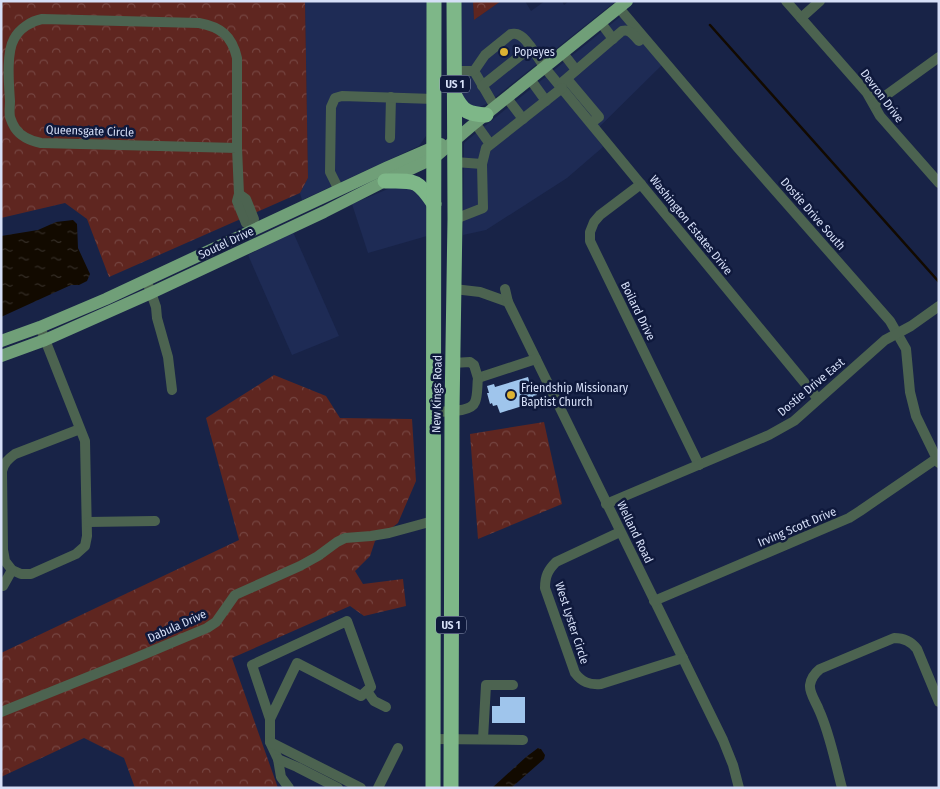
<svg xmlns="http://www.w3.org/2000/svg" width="940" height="789" font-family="'Fira Sans Condensed',sans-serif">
<defs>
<pattern id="forest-crowns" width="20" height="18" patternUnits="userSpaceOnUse" patternTransform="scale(1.25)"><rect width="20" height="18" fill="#5f2620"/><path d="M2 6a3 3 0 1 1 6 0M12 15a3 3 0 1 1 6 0" fill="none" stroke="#754541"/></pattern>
<pattern id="water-ripples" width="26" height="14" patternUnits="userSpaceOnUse" patternTransform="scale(1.25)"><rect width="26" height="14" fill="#120a00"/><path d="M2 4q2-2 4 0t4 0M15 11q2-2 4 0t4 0" fill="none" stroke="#342d26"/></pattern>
</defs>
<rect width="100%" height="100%" fill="#182347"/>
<!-- built -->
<g fill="#1e2b55">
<polygon points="305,1 427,1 426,136 419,146 302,200 300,193 308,178"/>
<polygon points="460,1 473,1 474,20 501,1 525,1 531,11 545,1 562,1 564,5 569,1 616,1 488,103 478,108 462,105"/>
<polygon points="621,16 662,65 593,133 603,147 567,178 486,230 463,235 464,144 465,142"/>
<polygon points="395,186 421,192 427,207 427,236 368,253 352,204"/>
<polygon points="293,232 339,336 292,355 248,255"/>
</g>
<!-- forest -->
<g fill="url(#forest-crowns)">
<polygon points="1,1 305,1 308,178 300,193 109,277 87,219 65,203 1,218"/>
<polygon points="473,1 501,1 474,20"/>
<polygon points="274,375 326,396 340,418 412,419 416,481 398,523 375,541 370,556 355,571 363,584 403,579 406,606 364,616 350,606 232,658 278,788 135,788 124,758 84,738 1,777 1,653 239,540 206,418"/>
<polygon points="544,422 562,504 478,539 470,434"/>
</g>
<!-- water -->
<g fill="url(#water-ripples)">
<polygon points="73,220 77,224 78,248 90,274 87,281 79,285 71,285 1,317 1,236 38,230 56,222"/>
<polygon points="538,748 541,749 545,755 544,759 511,788 492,788 526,757"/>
</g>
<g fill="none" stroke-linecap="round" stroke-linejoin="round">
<!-- stream -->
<polyline stroke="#120a00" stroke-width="2.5" points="710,25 939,282"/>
</g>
<!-- building -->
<g fill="#9fc5ec">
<polygon points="528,377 530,384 533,383 537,395 533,396 535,402 500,413 497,405 493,406 492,403 490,404 487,393 489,393 487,386 494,384 495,387"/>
<polygon points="500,697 525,697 525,723 492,723 492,706 500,706"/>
</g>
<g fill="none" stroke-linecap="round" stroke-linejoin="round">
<!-- minor -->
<g stroke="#4c6350" stroke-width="10">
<polyline points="786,1 867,93 880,116 939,183"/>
<polyline points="619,8 738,148 890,321 906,349 910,392 916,416 939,463"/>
<polyline points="801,18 820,1"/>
<polyline points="601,23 613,39"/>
<polyline points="563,53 576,70"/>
<polyline points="455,71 474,71 495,107"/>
<path d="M 474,71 L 485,55 L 511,34 C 515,34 516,33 519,35 C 527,38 539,60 545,68 L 818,399"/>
<polyline points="530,79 546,101"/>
<polyline points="567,79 599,117 591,123"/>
<path d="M 559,85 L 622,31 C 631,29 633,35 639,41"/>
<polyline points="482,86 531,47"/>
<polyline points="507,98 523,119"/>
<polyline points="874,104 939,57"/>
<polyline points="475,123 490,144"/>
<polyline points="390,138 391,97"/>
<path d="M 237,148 L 41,143 C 31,141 21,137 15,128 C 13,125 11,120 10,117 C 9,112 10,106 10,101 C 9,85 6,53 14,39 C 19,29 31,21 42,19 L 199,23 C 221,27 232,36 237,58 L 237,148 L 239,194 L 237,201 L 246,223 L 252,225"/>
<polyline points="455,162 482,164"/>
<polyline points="641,184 600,215 594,222 590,232 590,241 699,465"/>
<polyline points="339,190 330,172 331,107 335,98 342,96 434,99"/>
<polyline points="239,194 246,199 254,219 252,225 254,230"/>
<polyline points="455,219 483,208 482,164 486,148 562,88"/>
<polyline points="149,287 156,307 157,318 168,357 172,390"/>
<polyline points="454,289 480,292 508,302"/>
<polyline points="505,289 508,302 723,740 733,765 739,788"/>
<path d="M 40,327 L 85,441 L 87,536 L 85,546 L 76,554 L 31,574 L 21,574 L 12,570 L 5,561 L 3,550 L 2,471 C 4,463 8,459 15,454 L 80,429"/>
<polyline points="453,363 470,362 474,365 478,378 536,359"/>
<path d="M 433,412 C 444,411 471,413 475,402 C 478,395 477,385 478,378"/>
<polyline points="606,504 769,435 794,421 885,340 911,326 939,306"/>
<polyline points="88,522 155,521"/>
<path d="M 620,532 L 556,562 C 548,570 545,576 545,588 L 575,673 C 582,682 589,685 601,684 L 683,658"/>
<polyline points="3,586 12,570"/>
<polyline points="654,601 849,518 860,511 939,457"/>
<polyline points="367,691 374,701 386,707"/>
<polyline points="1,712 133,659 207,628 216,622 235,595 300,566 318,556 337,542 345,538 371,536 389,533 433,521"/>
<polyline points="270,719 297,663 361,696 371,687 347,621 252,665 270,719 270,742 278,759 281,777 289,788"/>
<polyline points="433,739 523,740"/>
<polyline points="483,739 486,685 513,685"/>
<polyline points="270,742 361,788"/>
<polyline points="278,759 297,767 338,788"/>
<polyline points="378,788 398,748"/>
<path d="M 842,788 C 835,762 830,734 819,710 C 816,702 809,693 810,685 C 811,678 815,673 820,669 L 894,638 C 904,638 911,641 917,649 L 939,702"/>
</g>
<!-- major -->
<g stroke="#709f78" stroke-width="12">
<polyline points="1,341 40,327 106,299 388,167 441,144"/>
<polyline points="1,356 45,340 151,293 324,212 385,181 434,158 475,123 627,1"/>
</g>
<!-- highway -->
<g stroke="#7eb788" stroke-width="15">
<path d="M 455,96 C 463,112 469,114 486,115"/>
<path d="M 385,181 C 414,181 417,178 434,204"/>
<polyline points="433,788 434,1"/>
<polyline points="451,788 452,411 455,219 454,1"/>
</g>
</g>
<!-- markers -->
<g fill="#dcb233" stroke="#0f193c" stroke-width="2">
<circle cx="504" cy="52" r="5"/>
<circle cx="511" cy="395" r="5"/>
</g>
<g text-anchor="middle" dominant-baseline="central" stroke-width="5" stroke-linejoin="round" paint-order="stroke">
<!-- shield labels -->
<g fill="#0f193c" stroke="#9aa4bf" stroke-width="1">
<rect x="440" y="75.5" width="30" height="17" rx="4"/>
<rect x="436" y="616.5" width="30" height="17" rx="4"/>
</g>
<g font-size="11" font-weight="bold" fill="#d6dff7">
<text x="455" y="84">US 1</text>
<text x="451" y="625">US 1</text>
</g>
<!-- poi labels -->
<g font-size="12" fill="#d6dff7" stroke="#0f193c" text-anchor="start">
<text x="514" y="52">Popeyes</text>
<text x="521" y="388">Friendship Missionary<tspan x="521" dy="14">Baptist Church</tspan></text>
</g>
<!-- street labels -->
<g font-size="12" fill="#d6dff7" stroke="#0f193c">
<text transform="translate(882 96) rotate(53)">Devron Drive</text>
<text transform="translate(90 131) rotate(2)">Queensgate Circle</text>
<text transform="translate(813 214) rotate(49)">Dostie Drive South</text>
<text transform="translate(691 225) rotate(51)">Washington Estates Drive</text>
<text transform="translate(226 243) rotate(-25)">Soutel Drive</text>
<text transform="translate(638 311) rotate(64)">Boilard Drive</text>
<text transform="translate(811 387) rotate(-40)">Dostie Drive East</text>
<text transform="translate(437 394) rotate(-89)">New Kings Road</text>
<text transform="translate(797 527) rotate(-23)">Irving Scott Drive</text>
<text transform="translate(635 532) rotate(64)">Welland Road</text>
<text transform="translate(572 623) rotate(72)">West Lyster Circle</text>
<text transform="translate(177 626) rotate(-24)">Dabula Drive</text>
</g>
</g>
<!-- border -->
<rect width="940" height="789" fill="none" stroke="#d6dff7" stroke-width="5"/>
</svg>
